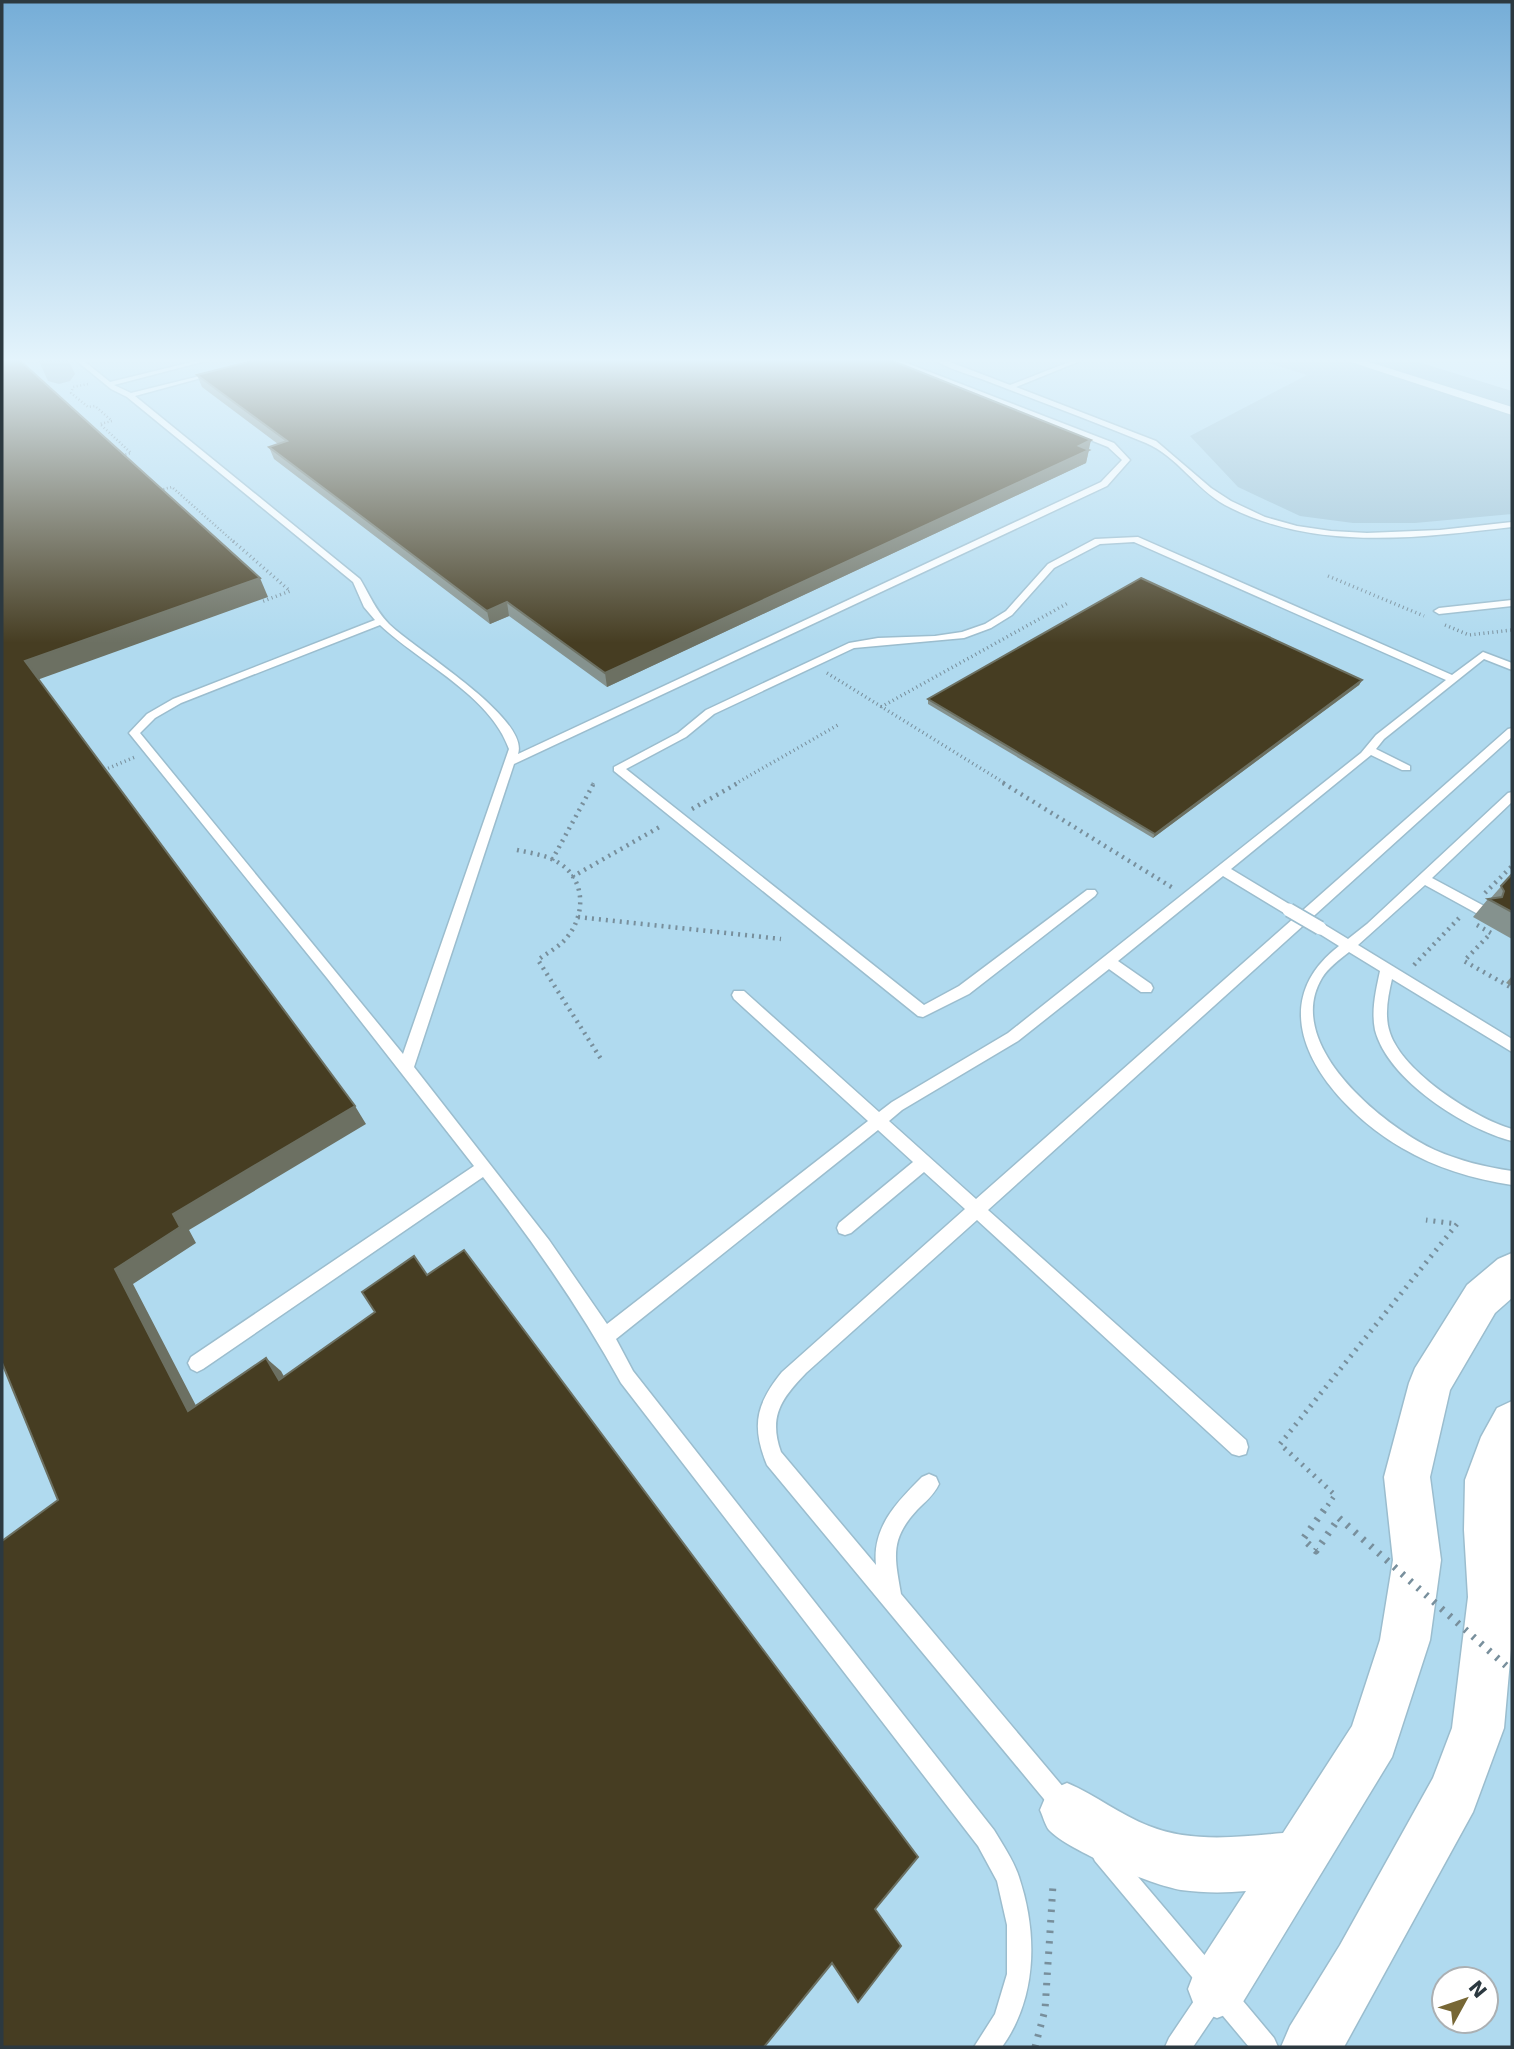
<svg xmlns="http://www.w3.org/2000/svg" width="1514" height="2049" font-family="'DejaVu Sans',sans-serif">
<rect width="100%" height="100%" fill="#c4e7f9"/>
<!-- built -->
<path fill="#b0daef" fill-rule="evenodd" d="M 2,357 L 1265,357 L 1512,436 L 1512,2047 L 2,2047 ZM 1444,1979 L 1486,1979 L 1486,2021 L 1444,2021 Z"/>
<!-- green -->
<polygon fill="#9cc2d5" points="1249,357 1402,357 1512,391 1512,514 1415,523 1353,523 1300,516 1238,487 1190,436 1307,375"/>
<g fill="none" stroke-linecap="round" stroke-linejoin="round">
<!-- taxiway -->
<polygon fill="#88a2b0" fill-rule="evenodd" points="37,357 67,357 75,374 70,381 59,384 48,381"/>
<!-- service casing -->
<g stroke="#9bbdce" stroke-width="3">
<g id="service">
<path d="M 72,357 L 79,357 L 110,382 L 212,357 L 221,357 L 114,385 L 131,393 L 216,372 L 216,374 L 135,396 L 360,579 C 371,597 374,608 389,624 C 413,648 530,718 518,754 L 1101,482 L 1122,460 L 1108,447 L 883,357 L 891,357 L 1114,443 L 1130,460 L 1107,486 L 514,764 L 414,1067 L 549,1240 L 607,1324 L 868,1121 L 734,999 L 732,995 L 734,991 L 744,991 L 879,1112 L 892,1102 L 1008,1033 L 1361,753 L 1376,735 L 1446,680 L 1134,542 L 1100,544 L 1054,568 L 1012,615 L 991,628 L 964,638 L 854,648 L 714,714 L 686,737 L 626,769 L 924,1005 L 959,986 L 1087,890 L 1095,890 L 1097,893 L 1095,896 L 969,994 L 923,1017 L 918,1016 L 614,771 L 614,767 L 678,733 L 706,710 L 849,643 L 878,638 L 935,636 L 962,632 L 985,624 L 1006,611 L 1048,564 L 1095,539 L 1138,537 L 1452,675 L 1483,652 L 1512,663 L 1512,670 L 1484,659 L 1384,739 L 1376,749 L 1410,766 L 1410,770 L 1402,770 L 1371,755 L 1231,869 L 1294,907 L 1295,910 L 1294,913 L 1284,913 L 1223,876 L 1118,961 L 1151,984 L 1153,988 L 1151,992 L 1141,992 L 1109,969 L 1018,1041 L 902,1110 L 889,1121 L 976,1199 L 1508,729 L 1512,728 L 1512,737 L 988,1210 L 1246,1440 L 1248,1447 L 1246,1454 L 1239,1456 L 1232,1454 L 977,1220 L 806,1373 C 782,1398 768,1416 781,1452 L 876,1565 C 872,1527 897,1502 922,1477 L 929,1474 L 936,1477 L 939,1484 C 934,1495 925,1502 917,1510 C 889,1540 895,1558 901,1594 L 1069,1794 L 1072,1802 L 1069,1810 L 1061,1813 L 1053,1810 L 767,1465 C 751,1426 756,1404 782,1372 L 965,1209 L 924,1172 L 851,1233 L 845,1235 L 839,1233 L 837,1228 L 839,1223 L 913,1162 L 878,1130 L 616,1339 L 633,1371 L 994,1830 C 1003,1845 1014,1861 1019,1877 C 1038,1934 1037,1998 1002,2047 L 974,2047 L 995,2014 L 1007,1974 L 1007,1925 L 997,1881 L 978,1846 L 621,1383 C 581,1310 534,1243 483,1177 L 203,1369 L 197,1372 L 191,1369 L 188,1363 L 191,1357 L 474,1166 L 327,978 L 129,733 L 147,714 L 173,699 L 375,620 L 364,607 L 353,582 L 127,397 L 111,389 ZM 380,625 C 420,663 490,695 509,749 L 403,1054 L 140,733 L 155,718 L 181,703 Z"/>
<path d="M 929,357 L 937,357 L 1010,385 L 1082,357 L 1090,357 L 1016,387 L 1156,441 L 1211,488 L 1231,501 L 1265,517 L 1297,526 L 1331,531 L 1367,533 L 1440,530 L 1512,522 L 1512,527 C 1417,538 1314,552 1225,505 C 1196,489 1177,456 1146,443 C 1095,422 1044,403 992,383 C 972,375 947,369 929,357 Z"/>
<polygon points="1512,600 1512,606 1439,614 1434,611 1439,608"/>
<path d="M 1512,792 L 1512,802 L 1432,878 L 1486,907 L 1487,910 L 1486,913 L 1476,913 L 1425,885 L 1358,945 L 1512,1039 L 1512,1052 L 1392,979 C 1388,996 1384,1016 1390,1033 C 1403,1072 1474,1118 1512,1129 L 1512,1141 C 1465,1129 1388,1080 1375,1030 C 1371,1010 1376,990 1380,971 L 1349,952 C 1339,960 1328,968 1322,978 C 1282,1044 1383,1126 1435,1150 C 1460,1161 1485,1167 1512,1171 L 1512,1185 C 1473,1179 1436,1168 1402,1148 C 1332,1107 1252,1013 1339,946 L 1315,931 L 1314,928 L 1315,925 L 1325,925 L 1348,939 L 1367,924 L 1508,793 Z"/>
<polygon points="1103,1841 1111,1845 1218,1971 1221,1980 1219,1986 1224,1986 1233,1989 1274,2038 1278,2047 1249,2047 1218,2010 1193,2047 1165,2047 1169,2038 1202,1989 1095,1861 1091,1853 1095,1845"/>
</g>
</g>
<!-- minor casing -->
<g stroke="#9bbdce" stroke-width="3">
<polygon id="minor" points="1336,357 1353,357 1512,407 1512,415"/>
</g>
<!-- tertiary casing -->
<g stroke="#9bbdce" stroke-width="3">
<g id="tertiary">
<path d="M 1512,1253 L 1512,1298 L 1495,1313 L 1450,1390 L 1430,1477 L 1441,1560 L 1430,1640 L 1392,1757 L 1238,2010 L 1217,2018 L 1196,2010 L 1188,1989 L 1196,1968 L 1246,1891 C 1225,1893 1203,1893 1181,1890 C 1152,1885 1069,1851 1049,1830 C 1045,1825 1043,1816 1040,1810 L 1048,1791 L 1067,1783 C 1096,1795 1120,1815 1149,1826 C 1191,1843 1239,1837 1283,1833 L 1352,1726 L 1380,1640 L 1393,1560 L 1384,1477 L 1409,1383 L 1415,1368 L 1467,1285 L 1498,1259 Z"/>
<polygon points="1512,1401 1512,1638 1504,1728 1473,1812 1344,2047 1281,2047 1290,2026 1340,1945 1433,1778 1452,1728 1468,1597 1464,1530 1465,1480 1481,1437 1497,1408"/>
</g>
</g>
<!-- path-far4 -->
<g stroke="#788f9c" stroke-width="2.5" stroke-dasharray="1 2.5" stroke-linecap="butt">
<polyline points="88,384 73,387 71,393 88,407 95,406 112,421 100,424 131,453 120,456"/>
<polyline points="160,490 172,487 235,543"/>
</g>
<!-- path-far3 -->
<g stroke="#788f9c" stroke-width="3.5" stroke-dasharray="1 3.5" stroke-linecap="butt">
<polyline points="233,541 290,591 261,602"/>
<polyline points="1328,576 1424,616"/>
<polyline points="1445,625 1469,635 1512,630"/>
<polyline points="827,673 1006,784"/>
<polyline points="881,707 1068,603"/>
<polyline points="104,770 135,757"/>
<polyline points="593,784 595,780"/>
<polyline points="735,784 838,725"/>
</g>
<!-- path-far2 -->
<g stroke="#788f9c" stroke-width="4.5" stroke-dasharray="2 5" stroke-linecap="butt">
<polyline points="1003,783 1173,888"/>
<polyline points="692,809 738,783"/>
<path d="M 517,850 C 531,853 547,855 559,863 C 585,879 586,913 568,936 C 560,947 548,952 538,960 L 601,1059"/>
<polyline points="552,860 594,783"/>
<polyline points="572,877 663,825"/>
<polyline points="1485,893 1512,866"/>
<polyline points="578,917 781,939"/>
<polyline points="1477,925 1491,933 1464,961 1512,988"/>
<polyline points="1414,965 1461,916"/>
</g>
<!-- path-far1 -->
<polyline stroke="#788f9c" stroke-width="5" stroke-dasharray="2 6" stroke-linecap="butt" points="1323,1512 1335,1495 1280,1444 1457,1224 1426,1220"/>
<!-- path -->
<g stroke="#788f9c" stroke-width="7" stroke-dasharray="2.5 8" stroke-linecap="butt">
<polyline points="1324,1510 1303,1539 1316,1551 1339,1518"/>
<polyline points="1035,2047 1045,2010 1053,1885"/>
</g>
<!-- service -->
<use href="#service" fill="#fff" fill-rule="evenodd"/>
<!-- minor -->
<use href="#minor" fill="#fff" fill-rule="evenodd"/>
<!-- tertiary -->
<use href="#tertiary" fill="#fff" fill-rule="evenodd"/>
<!-- service-bridge casing -->
<g stroke="#9bbdce" stroke-width="16" stroke-linecap="butt">
<polyline id="service-bridge" points="1289,910 1320,928"/>
</g>
<!-- path-bridge -->
<polyline stroke="#788f9c" stroke-width="7" stroke-dasharray="2.5 8" stroke-linecap="butt" points="1339,1518 1512,1671"/>
<!-- service-bridge -->
<use href="#service-bridge" stroke="#fff" stroke-width="13"/>
</g>
<!-- wall -->
<g fill="#85928e">
<polygon points="197,375 1088,450 1089,450 1086,463 607,687 509,616 490,624 274,459 269,447 278,444 202,387"/>
<polygon points="1362,680 1359,685 1153,838 928,704 928,699"/>
<polygon points="1512,874 1512,939 1473,917 1488,899 1490,899"/>
<polygon points="1512,976 1512,986 1506,983"/>
</g>
<!-- shaded-wall -->
<g fill="#6c7062">
<polygon points="1091,440 1086,463 607,687 605,673"/>
<polygon points="260,578 268,597 37,680 25,661"/>
<polygon points="507,602 509,616 490,624 487,611"/>
<polygon points="1362,680 1359,685 1153,838 1155,834"/>
<polygon points="355,1106 366,1124 189,1230 196,1243 133,1284 205,1423 188,1411 115,1269 173,1214"/>
<polygon points="266,1358 281,1371 293,1393 279,1380"/>
</g>
<!-- building -->
<g fill="#463d22" stroke="#6c7062" stroke-width="2">
<polygon points="2,357 16,357 260,578 25,661 355,1106 173,1214 180,1227 115,1269 188,1411 266,1358 279,1380 375,1312 362,1292 414,1256 427,1275 464,1250 918,1857 875,1909 901,1946 858,2002 832,1963 764,2047 2,2047 2,1541 58,1500 2,1363"/>
<polygon points="268,357 883,357 1091,440 1079,446 1089,450 605,673 507,602 487,611 269,447 287,441 197,375"/>
<polygon points="1141,578 1362,680 1155,834 928,699"/>
<polygon points="1512,874 1512,912 1488,899 1502,897 1504,891 1501,886"/>
</g>
<!-- sky -->
<linearGradient id="sky" x2="0" y2="1"><stop stop-color="#75add7"/><stop offset="0.56" stop-color="#e4f4fc"/><stop offset="1" stop-color="#e4f4fc" stop-opacity="0"/></linearGradient>
<rect width="1514" height="643" fill="url(#sky)"/>
<!-- border -->
<rect width="1514" height="2049" fill="none" stroke="#2c3940" stroke-width="7"/>
<!-- north arrow -->
<g transform="translate(1465 2000) rotate(50)"><circle r="33" fill="#ffffff" stroke="#abb0b3" stroke-width="2"/>
<path d="M0-5L12 26L0 18L-12 26Z" fill="#776735"/>
<text y="-10" font-size="19" font-weight="bold" text-anchor="middle" fill="#2c3940">N</text>
</g>
</svg>
